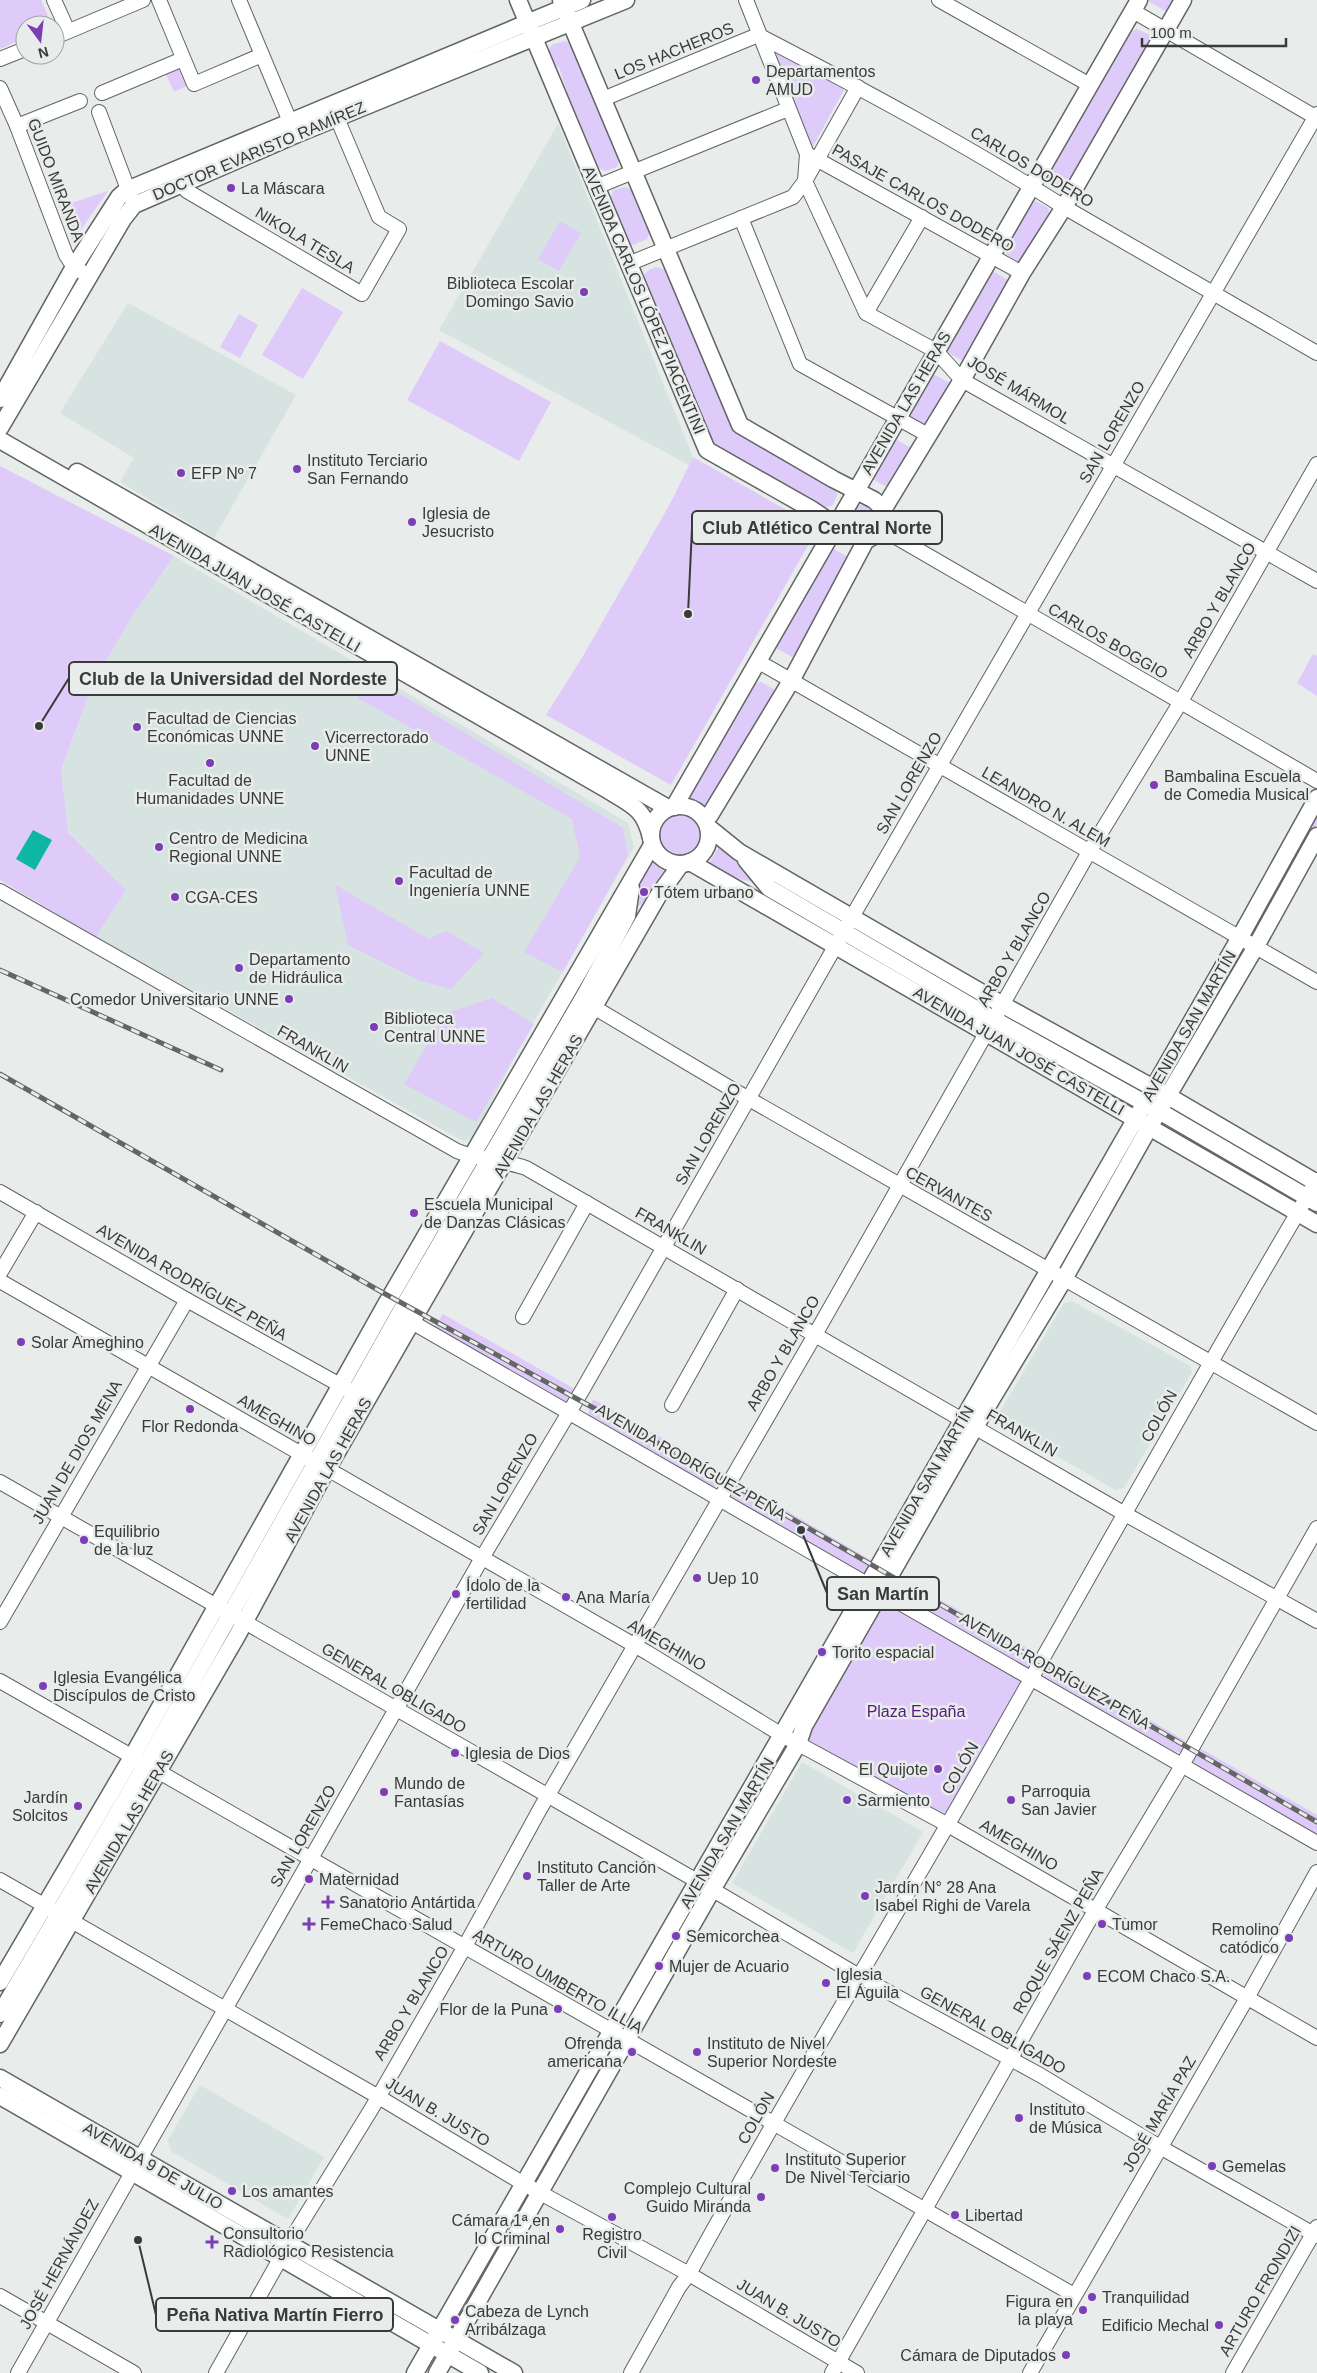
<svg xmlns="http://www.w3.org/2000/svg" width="1317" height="2373" font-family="Arial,sans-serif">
<rect width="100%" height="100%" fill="#e8eceb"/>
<!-- built -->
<g fill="#d6e3e0">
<polygon points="558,124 693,457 689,465 439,330"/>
<polygon points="128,303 296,395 214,538 120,482 134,458 60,413"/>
<polygon points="174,556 628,823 634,847 524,1039 472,1139 463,1141 96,937 126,890 68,831 61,771 94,681 135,612"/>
<polygon points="1072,1301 1190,1366 1192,1372 1124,1488 1115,1490 995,1420 1064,1303"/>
<polygon points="802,1762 923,1832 853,1953 732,1883"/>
<polygon points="200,2085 324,2157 288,2219 171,2151 168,2140"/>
</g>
<!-- green -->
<g fill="#dfcbf9">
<polygon points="0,0 41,0 52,25 25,25 25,38 0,49"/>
<polygon points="1146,0 1173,0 1167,12"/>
<polygon points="1137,29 1150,35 1152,46 1070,185 1061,189 1050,183 1046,173 1127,33"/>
<polygon points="564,41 572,43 620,157 617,167 605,171 599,168 568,95 559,67 554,65 549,51 551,45"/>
<polygon points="774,50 845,88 812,148 812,147"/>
<polygon points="181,65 189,85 174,92 165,72"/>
<polygon points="626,187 634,191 651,229 647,239 633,245 626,241 609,205 613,190"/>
<polygon points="108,191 73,241 59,207"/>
<polygon points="1036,201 1048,208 1050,216 1024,258 1017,261 1007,255 1004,247 1029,204"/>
<polygon points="560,221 581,233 559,271 538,259"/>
<path d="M 656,267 L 668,270 L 735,428 L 835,488 L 837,495 L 833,505 L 820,510 L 720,450 L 709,441 L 642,285 C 643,273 646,271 656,267 Z"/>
<polygon points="991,270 1011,282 965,362 945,351"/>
<polygon points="302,288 343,312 303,379 262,355"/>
<polygon points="239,314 258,325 240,358 220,347"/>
<polygon points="440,341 551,402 519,461 407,400"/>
<polygon points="931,373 952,384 927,427 907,416"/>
<polygon points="893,438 913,449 891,489 870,478"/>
<polygon points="693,457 818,528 671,785 546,715 583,656 671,502"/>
<polygon points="0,466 174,556 135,612 94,681 61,770 68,832 126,890 96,937 0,880"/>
<circle cx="861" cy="518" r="13"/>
<polygon points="832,548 850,558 794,658 776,648"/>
<polygon points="1313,654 1317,656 1317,696 1297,683"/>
<polygon points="369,675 623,828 628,855 563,972 524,952 580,857 572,819 358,698"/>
<polygon points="761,682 774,689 775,697 708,810 686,797 750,685"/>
<polygon points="1317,809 1317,823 1260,924 1254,920"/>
<circle cx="680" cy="835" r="25"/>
<polygon points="719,847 739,859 759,883 728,877 708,865"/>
<polygon points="653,862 667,871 655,893 634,910 640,880"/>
<polygon points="335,885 429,939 446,931 484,953 451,989 420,981 348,945"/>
<polygon points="492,998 534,1024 476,1122 404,1084 446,1013"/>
<polygon points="1179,1111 1301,1182 1299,1185 1177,1114"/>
<polygon points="1170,1126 1292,1197 1290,1200 1168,1130"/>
<polygon points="443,1314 573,1388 575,1391 570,1402 562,1402 434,1328"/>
<polygon points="593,1399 726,1474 718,1486 708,1486 587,1416"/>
<polygon points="736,1481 874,1562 868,1574 858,1575 732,1497 730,1493"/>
<polygon points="901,1578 1035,1653 1029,1668 1025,1669 894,1594"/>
<polygon points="886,1605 1021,1677 1024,1682 949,1814 940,1816 808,1740 808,1734 882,1608"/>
<polygon points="1049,1660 1187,1742 1182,1752 1176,1752 1045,1677 1043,1673"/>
<polygon points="1198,1747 1317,1815 1317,1836 1193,1766 1191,1761"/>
<polygon points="782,1750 788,1754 718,1875 711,1872"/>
<polygon points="607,2050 612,2052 541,2175 538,2172"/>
<polygon points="521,2199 525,2201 526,2205 456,2324 452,2322"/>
</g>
<!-- water -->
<polygon fill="#0db7a3" points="33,830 52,840 35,870 16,859"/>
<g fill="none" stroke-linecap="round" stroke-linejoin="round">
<!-- minor casing -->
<g stroke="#616564" stroke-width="16">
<g id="minor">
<polyline points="54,0 68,31"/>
<polyline points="159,0 194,84 262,55"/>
<polyline points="239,0 294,131"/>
<polyline points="746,0 807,154 805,181 866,313 936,351 962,380 1317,581"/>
<polyline points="939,0 1090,85"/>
<polyline points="1133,11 1317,118"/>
<path d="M 758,35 C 862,89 965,144 1064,207 L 1317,353"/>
<polyline points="55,37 143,0"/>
<polyline points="0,59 25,49"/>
<polyline points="0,88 17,126 66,255 74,267 82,272"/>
<polyline points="102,93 183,59"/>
<polyline points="603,99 758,35"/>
<polyline points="99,112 132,200"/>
<polyline points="17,126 80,101"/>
<polyline points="809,155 1022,273"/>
<polyline points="181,184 187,191 362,294 399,229 379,217 337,118"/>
<polyline points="596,187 788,109"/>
<polyline points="741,218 800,364 928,435"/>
<polyline points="628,264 793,197 805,181 858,87"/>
<polyline points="866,313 922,217"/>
<polyline points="882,529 1317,781"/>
<polyline points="759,662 1317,982"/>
<path d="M 0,891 L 457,1151 C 479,1160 503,1160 526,1168 L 1125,1514 L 1317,1621"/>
<polyline points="585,1002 735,1091 1317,1423"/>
<polyline points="0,1192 187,1300 349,1390"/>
<polyline points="0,1273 36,1212"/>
<polyline points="0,1281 648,1653 782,1735 948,1825 1317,2038"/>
<polyline points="403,1317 1317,1843"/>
<polyline points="523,1317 587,1203"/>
<polyline points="672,1405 737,1289"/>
<polyline points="0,1482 725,1897 859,1976 1040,2075 1160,2147 1317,2236"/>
<polyline points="0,1622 187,1300"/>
<polyline points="0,1681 1074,2295"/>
<polyline points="0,1880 377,2096 524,2184 689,2274 857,2373"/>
<polyline points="0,2296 134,2373"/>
<polyline points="18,2373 482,1558 583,1389 852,917 1317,114"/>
<polyline points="216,2373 289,2243 372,2108 464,1948 540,1809 808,1347 1089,852 1180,703 1317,464"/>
<path d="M 631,2373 L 679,2287 L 689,2274 C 774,2118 866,1966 955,1812 C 1076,1602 1193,1389 1317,1180"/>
<polyline points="832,2373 1086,1926 1177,1774 1317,1528"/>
<polyline points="1030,2373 1247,1998 1317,1872"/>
<polyline points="1233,2373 1317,2227"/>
</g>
</g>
<!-- major casing -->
<g stroke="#616564" stroke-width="19">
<g id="major">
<polyline points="518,0 707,450 811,509 847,533"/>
<path d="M 561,0 L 740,425 L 833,479 L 874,500 C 891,514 885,533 866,540 L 791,681 L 710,815 L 705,819"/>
<polyline points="0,399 74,267 119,197 127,190 582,0"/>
<polyline points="0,428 123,219 134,205 295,135 626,0"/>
<path d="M 0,440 L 606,789 C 631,805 644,807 651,838"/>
<polyline points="77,472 668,808"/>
<polyline points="883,510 962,380 1022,273 1064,207 1183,0"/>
<circle cx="680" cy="835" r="29"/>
<polyline points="674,807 1139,0"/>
<polyline points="708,827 739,852 1003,1005 1168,1096 1317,1183"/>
<polyline points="746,860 769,888 993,1019 1159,1111 1317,1203"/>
<polyline points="690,862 1317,1224"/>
<polyline points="0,1982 132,1757 385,1306 652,845"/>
<polyline points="0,2014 141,1773 405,1304 586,993 627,916 631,888"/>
<polyline points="0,2044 237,1636 321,1480 422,1304 658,896 681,864"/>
<polyline points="0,2078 514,2373"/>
<polyline points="0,2096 480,2373"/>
<polyline points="415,2373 1239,939 1317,798"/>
<polyline points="437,2373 712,1890 798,1744 804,1726 982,1415 1064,1279 1150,1126 1255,948 1317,836"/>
</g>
</g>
<!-- minor -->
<use href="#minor" stroke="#fff" stroke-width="14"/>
<!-- major -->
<use href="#major" stroke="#fff" stroke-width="16"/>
<!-- rail casing -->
<g stroke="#646665" stroke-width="5">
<g id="rail">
<polyline points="0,970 221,1070"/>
<polyline points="0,1074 378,1290 718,1476 1317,1822"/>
</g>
</g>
<!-- rail -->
<use href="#rail" stroke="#e8eceb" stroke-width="3" stroke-dasharray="9" stroke-linecap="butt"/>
</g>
<!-- markers -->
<g fill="#7c3eb4" stroke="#e8eceb" stroke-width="2">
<circle cx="756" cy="80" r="5"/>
<circle cx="231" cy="188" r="5"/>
<circle cx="584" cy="292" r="5"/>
<circle cx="297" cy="469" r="5"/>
<circle cx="181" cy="473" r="5"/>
<circle cx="412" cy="522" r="5"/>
<circle cx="137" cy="727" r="5"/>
<circle cx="315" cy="746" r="5"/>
<circle cx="210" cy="763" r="5"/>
<circle cx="1154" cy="785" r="5"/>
<circle cx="159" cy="847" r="5"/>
<circle cx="399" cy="881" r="5"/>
<circle cx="644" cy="892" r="5"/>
<circle cx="175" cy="897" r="5"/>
<circle cx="239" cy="968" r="5"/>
<circle cx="289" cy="999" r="5"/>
<circle cx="374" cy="1027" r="5"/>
<circle cx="414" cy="1213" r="5"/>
<circle cx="21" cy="1342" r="5"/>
<circle cx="190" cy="1409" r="5"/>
<circle cx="84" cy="1540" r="5"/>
<circle cx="697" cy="1578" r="5"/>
<circle cx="456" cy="1594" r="5"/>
<circle cx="566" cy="1597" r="5"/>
<circle cx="822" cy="1652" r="5"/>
<circle cx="43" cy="1686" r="5"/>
<circle cx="455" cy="1753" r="5"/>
<circle cx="938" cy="1769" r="5"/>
<circle cx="384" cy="1792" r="5"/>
<circle cx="847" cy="1800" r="5"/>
<circle cx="1011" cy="1800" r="5"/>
<circle cx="78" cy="1806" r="5"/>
<circle cx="527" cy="1876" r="5"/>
<circle cx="309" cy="1879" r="5"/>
<circle cx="865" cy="1896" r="5"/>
<path d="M325.5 1894.5h5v5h5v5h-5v5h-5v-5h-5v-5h5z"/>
<path d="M306.5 1916.5h5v5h5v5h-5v5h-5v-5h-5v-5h5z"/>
<circle cx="1102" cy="1924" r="5"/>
<circle cx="676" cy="1936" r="5"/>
<circle cx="1289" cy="1938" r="5"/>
<circle cx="659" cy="1966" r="5"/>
<circle cx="1087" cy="1976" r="5"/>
<circle cx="826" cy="1983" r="5"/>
<circle cx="558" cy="2009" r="5"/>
<circle cx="632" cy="2052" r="5"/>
<circle cx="697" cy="2052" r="5"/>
<circle cx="1019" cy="2118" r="5"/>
<circle cx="1212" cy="2166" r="5"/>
<circle cx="775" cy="2168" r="5"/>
<circle cx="232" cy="2191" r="5"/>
<circle cx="761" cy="2197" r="5"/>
<circle cx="955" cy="2215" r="5"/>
<circle cx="612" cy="2217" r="5"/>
<circle cx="560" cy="2229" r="5"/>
<path d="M209.5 2234.5h5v5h5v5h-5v5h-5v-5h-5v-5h5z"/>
<circle cx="1092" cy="2297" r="5"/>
<circle cx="1083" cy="2310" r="5"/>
<circle cx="455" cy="2320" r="5"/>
<circle cx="1219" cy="2325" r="5"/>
<circle cx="1066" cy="2355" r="5"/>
</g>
<g text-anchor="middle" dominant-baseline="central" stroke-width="5" stroke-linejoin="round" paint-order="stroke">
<!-- street labels -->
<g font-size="16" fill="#393b3a" stroke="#e8eceb">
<text transform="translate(674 51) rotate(-22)">LOS HACHEROS</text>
<text transform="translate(259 151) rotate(-23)">DOCTOR EVARISTO RAMÍREZ</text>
<text transform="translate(1032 167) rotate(31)">CARLOS DODERO</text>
<text transform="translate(56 180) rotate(69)">GUIDO MIRANDA</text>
<text transform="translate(923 198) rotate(29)">PASAJE CARLOS DODERO</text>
<text transform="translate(305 240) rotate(31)">NIKOLA TESLA</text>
<text transform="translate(644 300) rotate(67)">AVENIDA CARLOS LÓPEZ PIACENTINI</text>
<text transform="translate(1019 390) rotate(31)">JOSÉ MÁRMOL</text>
<text transform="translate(906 403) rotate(-60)">AVENIDA LAS HERAS</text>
<text transform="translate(1112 432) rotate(-60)">SAN LORENZO</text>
<text transform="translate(255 588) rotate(30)">AVENIDA JUAN JOSÉ CASTELLI</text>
<text transform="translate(1219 600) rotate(-60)">ARBO Y BLANCO</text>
<text transform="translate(1108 641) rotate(30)">CARLOS BOGGIO</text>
<text transform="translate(909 783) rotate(-60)">SAN LORENZO</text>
<text transform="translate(1046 807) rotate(30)">LEANDRO N. ALEM</text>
<text transform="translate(1014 949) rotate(-60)">ARBO Y BLANCO</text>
<text transform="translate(1189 1026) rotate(-60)">AVENIDA SAN MARTÍN</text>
<text transform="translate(313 1049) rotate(30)">FRANKLIN</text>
<text transform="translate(1019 1051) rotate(30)">AVENIDA JUAN JOSÉ CASTELLI</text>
<text transform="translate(538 1106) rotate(-60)">AVENIDA LAS HERAS</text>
<text transform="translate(708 1134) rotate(-60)">SAN LORENZO</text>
<text transform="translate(949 1194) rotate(29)">CERVANTES</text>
<text transform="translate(671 1231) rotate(30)">FRANKLIN</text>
<text transform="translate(192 1282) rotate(30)">AVENIDA RODRÍGUEZ PEÑA</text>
<text transform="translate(783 1353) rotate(-60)">ARBO Y BLANCO</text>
<text transform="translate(1159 1416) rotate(-61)">COLÓN</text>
<text transform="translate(277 1420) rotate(30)">AMEGHINO</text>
<text transform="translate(1022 1433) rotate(30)">FRANKLIN</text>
<text transform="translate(77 1452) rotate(-60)">JUAN DE DIOS MENA</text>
<text transform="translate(691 1462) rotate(30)">AVENIDA RODRÍGUEZ PEÑA</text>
<text transform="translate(328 1470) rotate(-61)">AVENIDA LAS HERAS</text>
<text transform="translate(927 1481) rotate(-60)">AVENIDA SAN MARTÍN</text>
<text transform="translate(505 1484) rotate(-60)">SAN LORENZO</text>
<text transform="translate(667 1645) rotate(30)">AMEGHINO</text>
<text transform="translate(1055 1671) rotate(30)">AVENIDA RODRÍGUEZ PEÑA</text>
<text transform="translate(394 1688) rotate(30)">GENERAL OBLIGADO</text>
<text transform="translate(960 1768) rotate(-60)">COLÓN</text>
<text transform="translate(129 1822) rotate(-60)">AVENIDA LAS HERAS</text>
<text transform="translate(727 1833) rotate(-60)">AVENIDA SAN MARTÍN</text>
<text transform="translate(303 1836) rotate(-60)">SAN LORENZO</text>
<text transform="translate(1019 1845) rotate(30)">AMEGHINO</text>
<text transform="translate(1058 1941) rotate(-60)">ROQUE SÁENZ PEÑA</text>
<text transform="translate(558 1981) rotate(30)">ARTURO UMBERTO ILLIA</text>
<text transform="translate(411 2003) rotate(-59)">ARBO Y BLANCO</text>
<text transform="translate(993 2030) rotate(29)">GENERAL OBLIGADO</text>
<text transform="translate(438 2112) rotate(31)">JUAN B. JUSTO</text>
<text transform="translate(1159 2114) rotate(-60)">JOSÉ MARÍA PAZ</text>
<text transform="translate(756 2118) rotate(-60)">COLÓN</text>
<text transform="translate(153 2166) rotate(30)">AVENIDA 9 DE JULIO</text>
<text transform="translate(59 2264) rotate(-61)">JOSÉ HERNÁNDEZ</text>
<text transform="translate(1260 2291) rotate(-60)">ARTURO FRONDIZI</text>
<text transform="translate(789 2313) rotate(31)">JUAN B. JUSTO</text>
</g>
<!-- poi labels -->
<g font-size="16" fill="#393b3a" stroke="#e8eceb" text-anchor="start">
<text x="766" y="71">Departamentos<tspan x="766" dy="18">AMUD</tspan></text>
<text x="241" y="188">La Máscara</text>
<text x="574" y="283" text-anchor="end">Biblioteca Escolar<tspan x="574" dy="18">Domingo Savio</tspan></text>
<text x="307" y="460">Instituto Terciario<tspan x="307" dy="18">San Fernando</tspan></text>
<text x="191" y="473">EFP Nº 7</text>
<text x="422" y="513">Iglesia de<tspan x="422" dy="18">Jesucristo</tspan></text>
<text x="147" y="718">Facultad de Ciencias<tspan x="147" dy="18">Económicas UNNE</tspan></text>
<text x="325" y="737">Vicerrectorado<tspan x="325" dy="18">UNNE</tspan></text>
<text x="1164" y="776">Bambalina Escuela<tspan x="1164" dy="18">de Comedia Musical</tspan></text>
<text x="210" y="780" text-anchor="middle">Facultad de<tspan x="210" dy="18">Humanidades UNNE</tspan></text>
<text x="169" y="838">Centro de Medicina<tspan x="169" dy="18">Regional UNNE</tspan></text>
<text x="409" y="872">Facultad de<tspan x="409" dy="18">Ingeniería UNNE</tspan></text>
<text x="654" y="892">Tótem urbano</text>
<text x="185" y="897">CGA-CES</text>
<text x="249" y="959">Departamento<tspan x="249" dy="18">de Hidráulica</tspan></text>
<text x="279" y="999" text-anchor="end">Comedor Universitario UNNE</text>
<text x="384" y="1018">Biblioteca<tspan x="384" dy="18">Central UNNE</tspan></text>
<text x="424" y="1204">Escuela Municipal<tspan x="424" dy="18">de Danzas Clásicas</tspan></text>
<text x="31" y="1342">Solar Ameghino</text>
<text x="190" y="1426" text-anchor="middle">Flor Redonda</text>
<text x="94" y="1531">Equilibrio<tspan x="94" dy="18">de la luz</tspan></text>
<text x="707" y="1578">Uep 10</text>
<text x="466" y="1585">Ídolo de la<tspan x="466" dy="18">fertilidad</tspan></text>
<text x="576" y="1597">Ana María</text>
<text x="832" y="1652">Torito espacial</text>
<text x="53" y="1677">Iglesia Evangélica<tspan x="53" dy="18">Discípulos de Cristo</tspan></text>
<text x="465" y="1753">Iglesia de Dios</text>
<text x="928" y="1769" text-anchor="end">El Quijote</text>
<text x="394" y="1783">Mundo de<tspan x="394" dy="18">Fantasías</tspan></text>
<text x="1021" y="1791">Parroquia<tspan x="1021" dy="18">San Javier</tspan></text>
<text x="68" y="1797" text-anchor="end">Jardín<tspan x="68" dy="18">Solcitos</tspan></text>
<text x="857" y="1800">Sarmiento</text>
<text x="537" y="1867">Instituto Canción<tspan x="537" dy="18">Taller de Arte</tspan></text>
<text x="319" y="1879">Maternidad</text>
<text x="875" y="1887">Jardín N° 28 Ana<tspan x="875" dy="18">Isabel Righi de Varela</tspan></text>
<text x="339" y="1902">Sanatorio Antártida</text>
<text x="320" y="1924">FemeChaco Salud</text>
<text x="1112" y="1924">Tumor</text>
<text x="1279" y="1929" text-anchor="end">Remolino<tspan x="1279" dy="18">catódico</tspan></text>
<text x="686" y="1936">Semicorchea</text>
<text x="669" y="1966">Mujer de Acuario</text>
<text x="836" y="1974">Iglesia<tspan x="836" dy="18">El Águila</tspan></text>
<text x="1097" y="1976">ECOM Chaco S.A.</text>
<text x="548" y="2009" text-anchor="end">Flor de la Puna</text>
<text x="622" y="2043" text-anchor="end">Ofrenda<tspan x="622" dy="18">americana</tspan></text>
<text x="707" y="2043">Instituto de Nivel<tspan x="707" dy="18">Superior Nordeste</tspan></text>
<text x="1029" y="2109">Instituto<tspan x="1029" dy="18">de Música</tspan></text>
<text x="785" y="2159">Instituto Superior<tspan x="785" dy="18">De Nivel Terciario</tspan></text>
<text x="1222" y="2166">Gemelas</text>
<text x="751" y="2188" text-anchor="end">Complejo Cultural<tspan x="751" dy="18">Guido Miranda</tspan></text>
<text x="242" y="2191">Los amantes</text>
<text x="965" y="2215">Libertad</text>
<text x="550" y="2220" text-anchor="end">Cámara 1ª en<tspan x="550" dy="18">lo Criminal</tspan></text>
<text x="223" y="2233">Consultorio<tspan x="223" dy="18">Radiológico Resistencia</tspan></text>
<text x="612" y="2234" text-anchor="middle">Registro<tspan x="612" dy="18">Civil</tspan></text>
<text x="1102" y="2297">Tranquilidad</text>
<text x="1073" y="2301" text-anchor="end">Figura en<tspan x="1073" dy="18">la playa</tspan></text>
<text x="465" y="2311">Cabeza de Lynch<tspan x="465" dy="18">Arribálzaga</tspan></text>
<text x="1209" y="2325" text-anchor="end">Edificio Mechal</text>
<text x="1056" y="2355" text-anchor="end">Cámara de Diputados</text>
</g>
<!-- park labels -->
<g font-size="16" fill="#521c7d" stroke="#e8eceb">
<text x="916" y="1711">Plaza España</text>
</g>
</g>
<!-- callouts -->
<path fill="none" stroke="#393b3a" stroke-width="2" d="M688 614L692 528M39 726L69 678M801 1530L827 1593M138 2240L156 2315"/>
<g fill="#393b3a" stroke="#e8eceb" stroke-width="2">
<circle cx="688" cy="614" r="5"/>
<circle cx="39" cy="726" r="5"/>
<circle cx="801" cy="1530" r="5"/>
<circle cx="138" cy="2240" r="5"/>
</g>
<g fill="#e8eceb" stroke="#393b3a" stroke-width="2">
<rect x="692" y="511" width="250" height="33" rx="5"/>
<rect x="69" y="662" width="328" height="33" rx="5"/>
<rect x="827" y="1577" width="112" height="33" rx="5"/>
<rect x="156" y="2298" width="237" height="33" rx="5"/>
</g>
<g font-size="18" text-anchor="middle" font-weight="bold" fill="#393b3a">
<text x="817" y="534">Club Atlético Central Norte</text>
<text x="233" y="685">Club de la Universidad del Nordeste</text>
<text x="883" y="1600">San Martín</text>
<text x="275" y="2321">Peña Nativa Martín Fierro</text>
</g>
<!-- north arrow -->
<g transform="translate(40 40) rotate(165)"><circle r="24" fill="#e8eceb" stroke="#a2a5a4"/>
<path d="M0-4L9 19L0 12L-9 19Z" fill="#7c3eb4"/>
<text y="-8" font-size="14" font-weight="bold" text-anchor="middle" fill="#393b3a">N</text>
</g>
<!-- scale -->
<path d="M1142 38v8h144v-8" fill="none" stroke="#393b3a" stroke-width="2.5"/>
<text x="1150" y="38" font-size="15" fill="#393b3a" stroke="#e8eceb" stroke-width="4" paint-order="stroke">100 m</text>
</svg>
